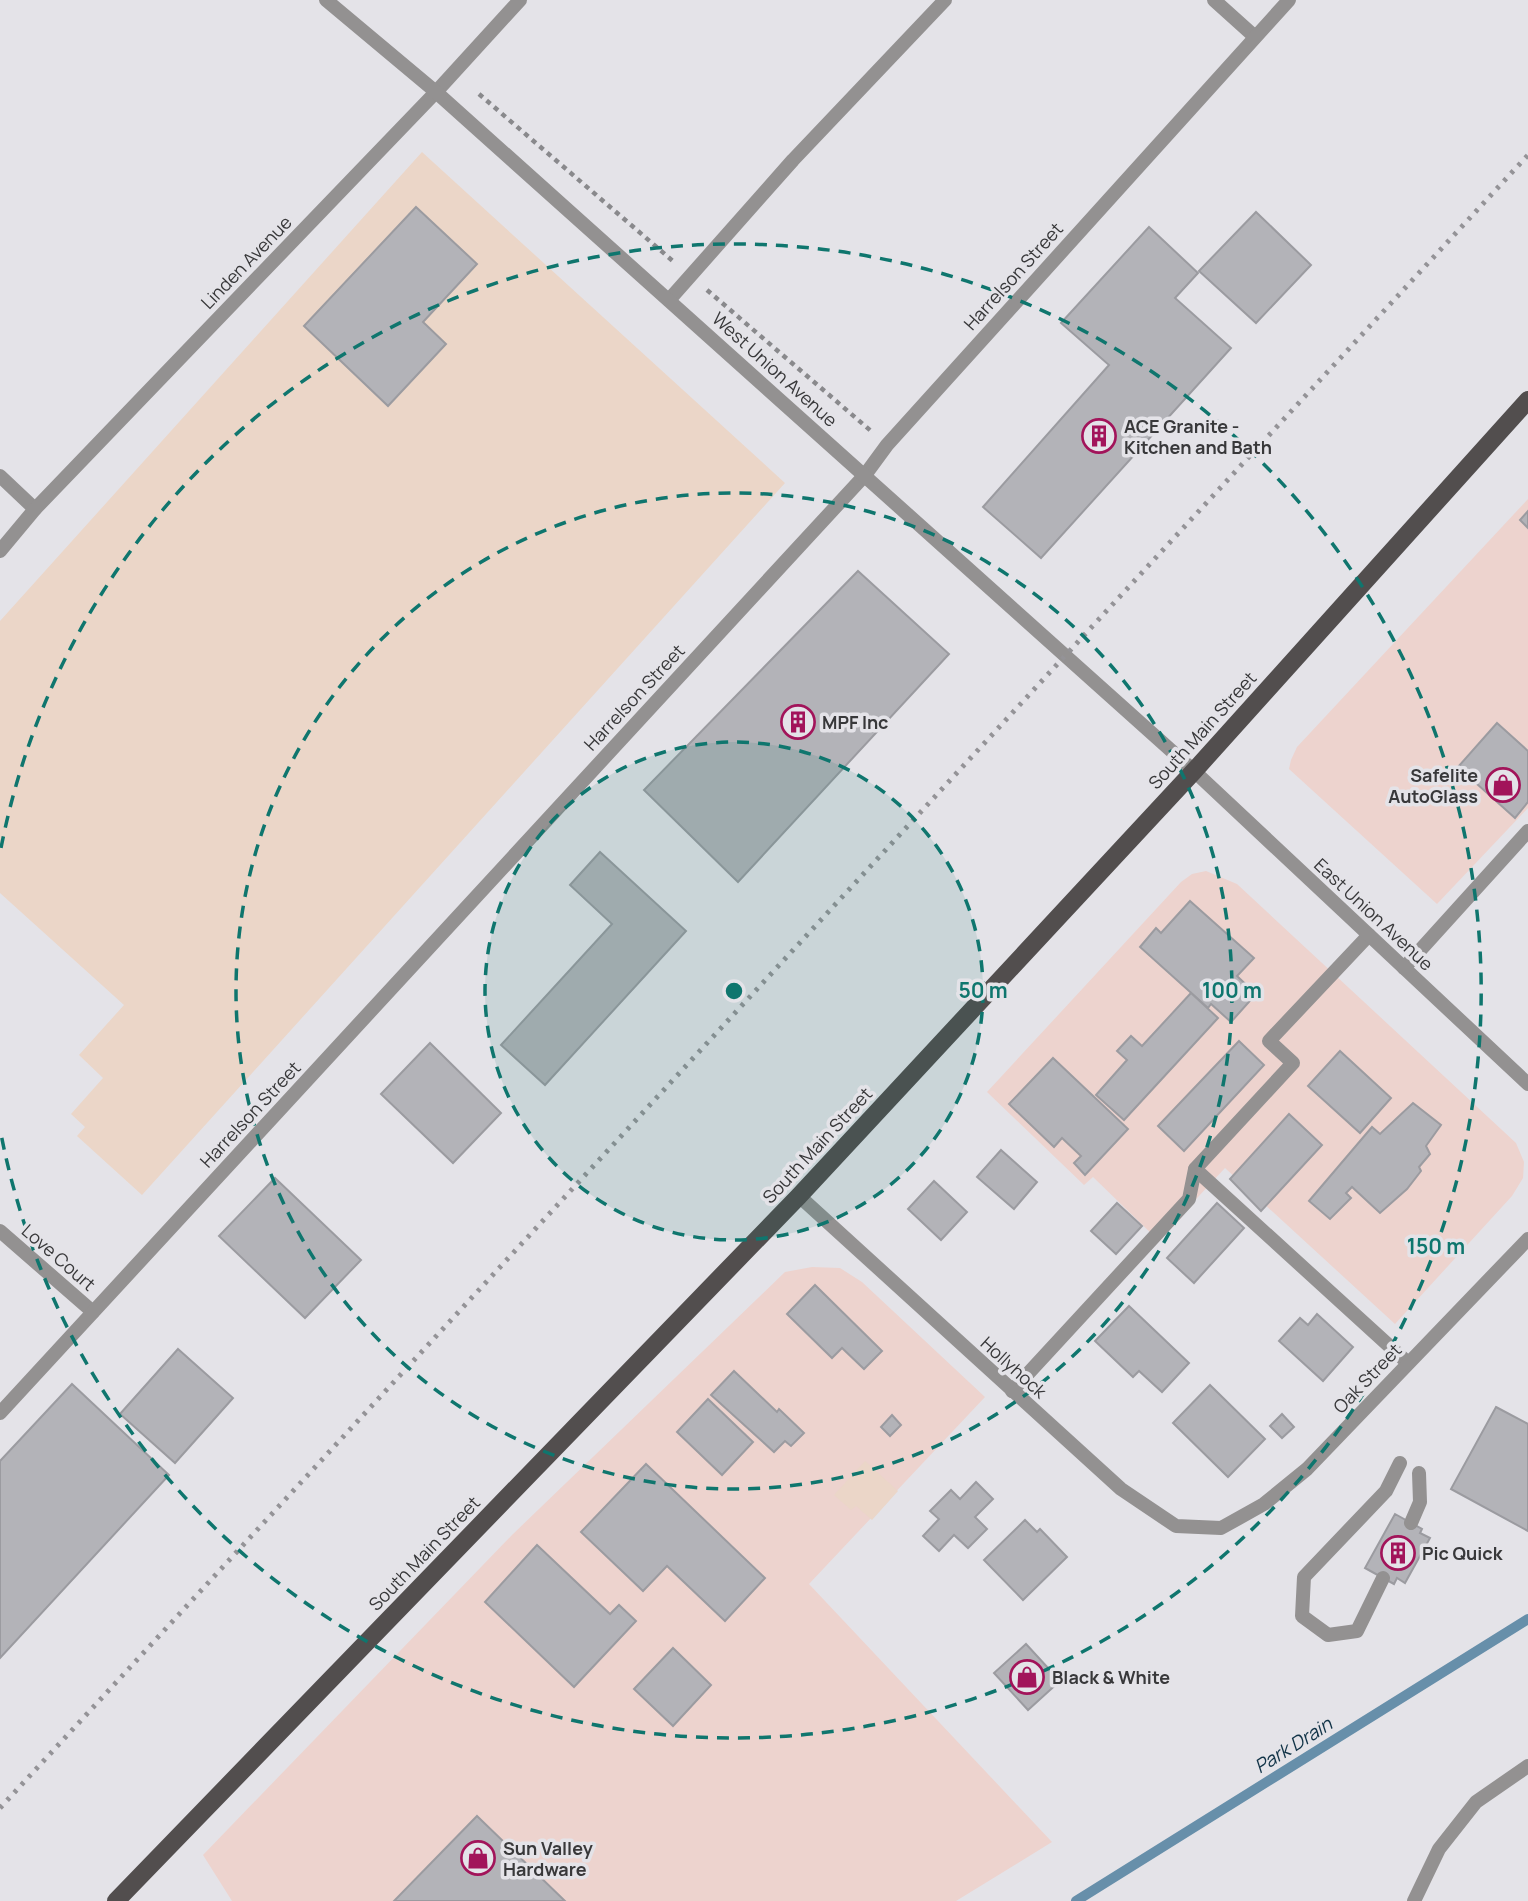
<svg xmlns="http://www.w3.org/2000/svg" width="1528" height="1901" font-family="Manrope,sans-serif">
<rect width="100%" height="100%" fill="#e4e3e8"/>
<!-- commercial -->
<g fill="#edd3ce">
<polygon points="1528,499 1528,808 1437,904 1289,769 1291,760 1297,747"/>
<polygon points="1206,871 1237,884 1516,1143 1524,1162 1523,1178 1512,1196 1395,1324 1225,1168 1158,1240 1093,1177 1084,1185 987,1092 1181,882 1192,874"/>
<polygon points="812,1267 840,1268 862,1282 985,1397 809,1584 1052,1842 956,1901 232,1901 203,1855 512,1535 785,1272"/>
</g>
<!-- industrial -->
<g fill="#ebd6c8">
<polygon points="422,152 785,483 142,1195 77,1136 85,1127 71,1114 103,1078 79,1055 124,1005 0,893 0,621"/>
<polygon points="865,1461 898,1491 872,1520 856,1506 851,1510 834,1495"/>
</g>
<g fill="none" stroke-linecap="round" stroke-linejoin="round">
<!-- stream -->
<polyline stroke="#678faa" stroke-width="10" points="1076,1901 1528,1619"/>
</g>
<!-- building -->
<g fill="#b3b3b8" stroke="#9b9ba0" stroke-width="2">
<polygon points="416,207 477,264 423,322 446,344 388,406 304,326"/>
<polygon points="1256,212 1311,265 1256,323 1199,271"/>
<polygon points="1149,227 1198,273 1175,298 1231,348 1041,558 983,507 1109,365 1061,323"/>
<polygon points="1528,511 1528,528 1520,520"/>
<polygon points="858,571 949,654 738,882 644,790"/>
<polygon points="1497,723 1528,751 1528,802 1515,818 1458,767"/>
<polygon points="600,852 686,931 545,1085 501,1045 612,924 570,885"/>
<polygon points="1190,901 1254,958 1237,976 1256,994 1231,1022 1211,1004 1208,1008 1140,947 1156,928 1161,933"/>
<polygon points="1191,993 1218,1018 1124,1120 1096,1095 1127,1060 1117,1051 1131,1036 1142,1046"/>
<polygon points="1239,1041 1264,1065 1184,1151 1158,1126"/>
<polygon points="430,1043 501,1113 453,1163 381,1094"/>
<polygon points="1340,1051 1391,1098 1360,1133 1308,1086"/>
<polygon points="1053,1058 1128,1129 1085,1175 1074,1163 1081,1156 1062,1138 1054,1147 1009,1104"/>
<polygon points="1413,1103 1441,1125 1426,1146 1430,1154 1419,1167 1421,1171 1407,1189 1380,1213 1352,1187 1346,1193 1351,1198 1330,1219 1309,1201 1372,1127 1380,1134"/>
<polygon points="1289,1114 1322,1145 1261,1211 1230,1179"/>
<polygon points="1001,1150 1037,1182 1014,1209 977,1177"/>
<polygon points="275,1178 361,1260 305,1318 219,1236"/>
<polygon points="934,1181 967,1212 941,1240 908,1209"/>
<polygon points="1117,1203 1142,1226 1116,1254 1091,1231"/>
<polygon points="1217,1203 1244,1228 1194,1283 1167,1258"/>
<polygon points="815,1285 882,1351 864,1369 842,1348 832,1358 787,1314"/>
<polygon points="1129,1306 1189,1363 1162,1392 1139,1371 1133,1377 1095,1341"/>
<polygon points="1317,1314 1353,1347 1323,1381 1279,1341 1300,1318 1308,1325"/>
<polygon points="178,1349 233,1398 175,1463 120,1414"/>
<polygon points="734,1371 777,1412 779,1409 804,1433 791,1446 785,1441 774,1452 711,1395"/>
<polygon points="72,1384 169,1475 0,1658 0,1461"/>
<polygon points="1210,1385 1265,1439 1228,1477 1173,1423"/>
<polygon points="708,1399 753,1442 722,1475 677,1432"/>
<polygon points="1496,1407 1528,1424 1528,1531 1451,1489"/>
<polygon points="1282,1414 1294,1427 1282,1438 1270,1426"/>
<polygon points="892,1415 901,1425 890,1436 881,1427"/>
<polygon points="646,1464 765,1578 725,1621 667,1566 643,1591 581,1532"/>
<polygon points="976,1482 993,1499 975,1517 987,1529 968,1548 954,1535 939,1551 923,1536 939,1519 930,1511 951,1490 960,1499"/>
<polygon points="1395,1514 1422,1529 1420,1533 1430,1538 1405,1583 1397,1578 1394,1584 1365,1568"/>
<polygon points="1025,1520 1037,1532 1040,1529 1067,1557 1023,1600 984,1560"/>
<polygon points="537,1545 610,1614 619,1605 636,1621 574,1687 485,1602"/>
<polygon points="1026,1644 1060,1681 1028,1710 994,1673"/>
<polygon points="673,1648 711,1685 673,1726 634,1689"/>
<polygon points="477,1816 565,1901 394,1901"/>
</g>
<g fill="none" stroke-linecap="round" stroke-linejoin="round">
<!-- path -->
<g stroke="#89898c" stroke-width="4.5" stroke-dasharray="5 5" stroke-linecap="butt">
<polyline points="479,94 674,262"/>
<polyline points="707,290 871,431"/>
</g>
<!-- service -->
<g stroke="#939191" stroke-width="14">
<polyline points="669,300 793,160 945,0"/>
<polyline points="1369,935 1269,1041 1293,1063 1195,1169 1408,1363"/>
<polyline points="1404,968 1528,831"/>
<polyline points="1012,1391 1189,1199 1195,1169"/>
<polyline points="1411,1523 1420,1502 1419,1473"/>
<polyline points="1383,1578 1357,1631 1328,1635 1302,1616 1304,1577 1386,1491 1400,1463"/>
</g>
<!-- minor -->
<g stroke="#939191" stroke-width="14">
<polyline points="1214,0 1254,36"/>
<polyline points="0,476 35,509"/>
<polyline points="0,551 35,509 436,92 520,0"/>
<polyline points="799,1196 1121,1489 1176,1526 1221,1528 1264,1504 1307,1469 1528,1239"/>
<polyline points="0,1231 93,1312"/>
<polyline points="0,1413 865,475 887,445 1289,0"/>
<polyline points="1414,1901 1439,1849 1476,1802 1528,1766"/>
</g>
<!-- tertiary -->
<polyline stroke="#939191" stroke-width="14" points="326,0 436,92 1194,771 1528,1084"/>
<!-- primary -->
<polyline stroke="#524e4e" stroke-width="18" points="116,1901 799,1196 1194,771 1528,400"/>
<!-- rail -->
<polyline stroke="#949397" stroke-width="5" stroke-dasharray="3.5 7" stroke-linecap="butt" points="0,1808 1528,155"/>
</g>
<!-- distance rings -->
<circle cx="734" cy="991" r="249" fill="#0f766e" fill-opacity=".12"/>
<g fill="none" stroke="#0f766e" stroke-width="3.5" stroke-dasharray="12 9">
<circle cx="734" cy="991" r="249"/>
<circle cx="734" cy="991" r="498"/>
<path d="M1 848A747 747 0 1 1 1 1134"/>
</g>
<!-- icons -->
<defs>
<g id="building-ring" transform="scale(1.75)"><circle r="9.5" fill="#e4e3e8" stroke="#a2145a" stroke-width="1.5"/><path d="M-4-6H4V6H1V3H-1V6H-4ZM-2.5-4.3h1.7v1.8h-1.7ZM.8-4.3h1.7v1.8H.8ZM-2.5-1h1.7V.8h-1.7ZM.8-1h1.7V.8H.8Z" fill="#a2145a"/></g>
<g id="shop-ring" transform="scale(1.75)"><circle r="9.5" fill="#e4e3e8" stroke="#a2145a" stroke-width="1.5"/><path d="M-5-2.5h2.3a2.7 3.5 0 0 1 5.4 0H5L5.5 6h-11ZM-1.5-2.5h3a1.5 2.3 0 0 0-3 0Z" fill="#a2145a"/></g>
</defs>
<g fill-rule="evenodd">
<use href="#building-ring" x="1099" y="436"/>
<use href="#building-ring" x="798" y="722"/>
<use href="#shop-ring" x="1503" y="785"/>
<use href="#building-ring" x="1398" y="1553"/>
<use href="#shop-ring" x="1027" y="1677"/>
<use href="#shop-ring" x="478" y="1858"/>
</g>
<g text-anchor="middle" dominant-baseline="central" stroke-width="7" stroke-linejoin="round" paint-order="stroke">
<!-- street labels -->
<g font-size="18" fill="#38383a" stroke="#e4e3e8">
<text transform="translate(246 262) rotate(-46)">Linden Avenue</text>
<text transform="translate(1013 276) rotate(-48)">Harrelson Street</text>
<text transform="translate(775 369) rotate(42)">West Union Avenue</text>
<text transform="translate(634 697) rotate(-47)">Harrelson Street</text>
<text transform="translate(1202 730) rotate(-48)">South Main Street</text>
<text transform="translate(1374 914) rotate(43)">East Union Avenue</text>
<text transform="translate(250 1114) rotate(-47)">Harrelson Street</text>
<text transform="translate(817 1145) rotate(-47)">South Main Street</text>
<text transform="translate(59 1257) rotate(41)">Love Court</text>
<text transform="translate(1014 1367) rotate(42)">Hollyhock</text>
<text transform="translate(1367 1378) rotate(-46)">Oak Street</text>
<text transform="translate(424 1553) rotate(-46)">South Main Street</text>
</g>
<!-- poi labels -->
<g font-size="18" font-weight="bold" fill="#38383a" stroke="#e4e3e8" text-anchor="start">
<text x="1124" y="426">ACE Granite -<tspan x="1124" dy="21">Kitchen and Bath</tspan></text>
<text x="822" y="722">MPF Inc</text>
<text x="1478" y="775" text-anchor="end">Safelite<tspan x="1478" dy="21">AutoGlass</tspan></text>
<text x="1422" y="1553">Pic Quick</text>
<text x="1052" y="1677">Black &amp; White</text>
<text x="503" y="1848">Sun Valley<tspan x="503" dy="21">Hardware</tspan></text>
</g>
<!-- water labels -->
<g font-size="19" font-style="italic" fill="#113347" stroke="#e4e3e8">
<text transform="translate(1293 1745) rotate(-32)">Park Drain</text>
</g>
</g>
<circle cx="734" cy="991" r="10" fill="#0f766e" stroke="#e4e3e8" stroke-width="3.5"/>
<g font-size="21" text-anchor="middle" font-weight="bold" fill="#0f766e" stroke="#e4e3e8" stroke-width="7" stroke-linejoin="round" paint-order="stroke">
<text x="983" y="998">50 m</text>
<text x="1232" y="998">100 m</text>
<text x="1436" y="1254">150 m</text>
</g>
</svg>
